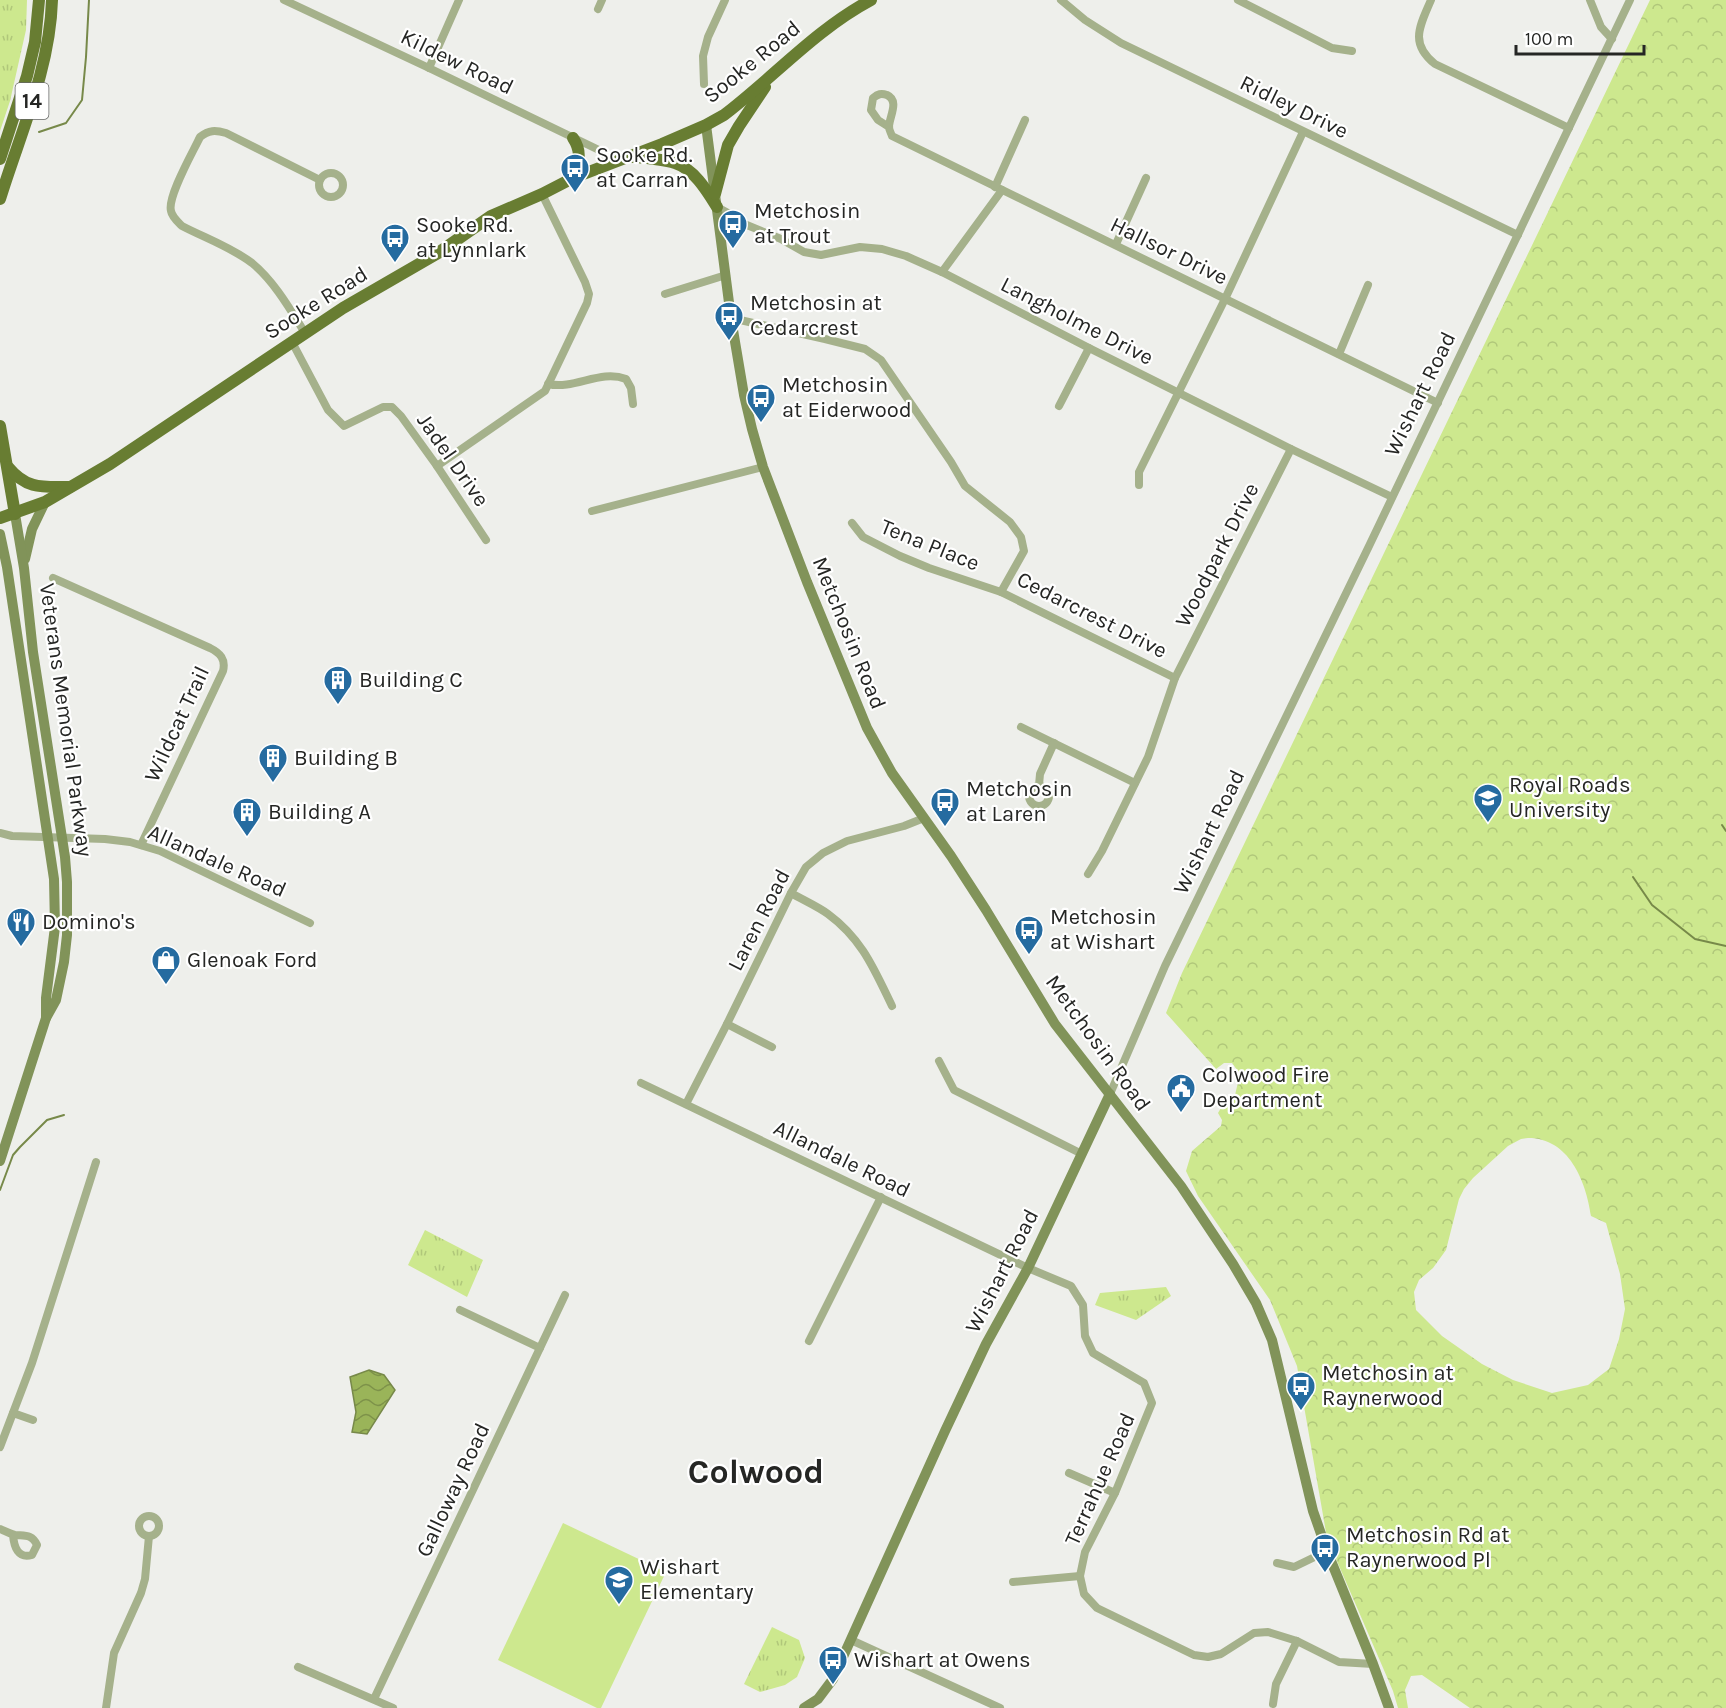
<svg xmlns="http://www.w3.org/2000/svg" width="1726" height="1708" font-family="Karla,sans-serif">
<defs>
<pattern id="grass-tufts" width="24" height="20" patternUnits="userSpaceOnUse" patternTransform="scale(1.5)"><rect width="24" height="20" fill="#cde88e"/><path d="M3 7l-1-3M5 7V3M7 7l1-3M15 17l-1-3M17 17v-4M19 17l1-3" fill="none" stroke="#b0c77a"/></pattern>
<pattern id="forest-crowns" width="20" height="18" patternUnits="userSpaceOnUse" patternTransform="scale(1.5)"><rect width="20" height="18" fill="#cde88e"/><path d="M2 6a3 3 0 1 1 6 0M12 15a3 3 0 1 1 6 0" fill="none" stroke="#b0c77a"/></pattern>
<pattern id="water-waves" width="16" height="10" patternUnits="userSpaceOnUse" patternTransform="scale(1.5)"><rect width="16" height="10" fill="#9ab459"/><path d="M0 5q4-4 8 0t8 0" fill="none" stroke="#7d9249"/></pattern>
</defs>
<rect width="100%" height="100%" fill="#eeefeb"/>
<!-- grass -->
<g fill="url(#grass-tufts)">
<polygon points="0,0 27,0 26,30 10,101 0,131"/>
<polygon points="425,1230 483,1260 467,1297 408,1265"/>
<polygon points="1166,1287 1171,1296 1136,1320 1095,1305 1100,1293"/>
<polygon points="772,1627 799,1640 805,1658 797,1677 785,1685 760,1692 744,1684"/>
</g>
<!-- forest -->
<path fill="url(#forest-crowns)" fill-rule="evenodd" d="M 1650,0 L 1726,0 L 1726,1708 L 1470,1708 L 1422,1675 L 1411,1676 L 1405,1690 L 1408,1708 L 1398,1708 L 1393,1691 L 1327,1538 L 1297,1366 L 1270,1300 L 1198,1196 L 1186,1171 L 1192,1151 L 1221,1126 L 1222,1120 L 1218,1113 L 1228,1096 L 1235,1095 L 1240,1074 L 1232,1063 L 1224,1063 L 1216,1069 L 1166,1013 L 1182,973 ZM 1528,1138 C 1569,1138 1586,1181 1591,1216 L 1606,1223 L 1620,1274 L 1625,1309 L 1619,1339 L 1609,1369 L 1588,1385 L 1552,1393 L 1513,1380 L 1482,1364 L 1442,1336 L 1416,1310 L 1414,1292 L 1419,1280 L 1433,1268 L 1446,1250 L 1459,1199 L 1464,1189 L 1473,1178 L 1508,1146 L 1521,1139 Z"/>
<!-- pitch -->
<polygon fill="#cde88e" points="563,1523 666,1572 601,1708 597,1708 498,1660"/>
<!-- water -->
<polygon fill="url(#water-waves)" stroke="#778949" stroke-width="1.5" points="369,1370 384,1375 395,1390 367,1434 352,1432 356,1412 350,1377"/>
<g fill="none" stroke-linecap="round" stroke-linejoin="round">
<!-- stream -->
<g stroke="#778949" stroke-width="2">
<polyline points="39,132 66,123 82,100 86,57 89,0"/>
<polyline points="1722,825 1726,831"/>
<polyline points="1633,877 1652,905 1695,939 1726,946"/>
<polyline points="0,1190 13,1155 20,1147 47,1120 64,1115"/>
</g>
<!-- street -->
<g stroke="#a5b18b" stroke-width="8">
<polyline points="284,0 429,68 601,151 609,163"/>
<polyline points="1061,0 1085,20 1121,43 1518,235"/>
<polyline points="1238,0 1332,48 1352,51"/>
<path d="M 1431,0 C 1420,26 1409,43 1435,64 L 1569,128"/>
<polyline points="1590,0 1601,27 1612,39"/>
<polyline points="598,9 602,0"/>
<polyline points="429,68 459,0"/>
<polyline points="704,84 703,56 708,37 725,0"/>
<path d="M 889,127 L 878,120 L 871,110 L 873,98 C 878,94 881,93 887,95 C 900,101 889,117 889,127 C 889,130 891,133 892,136 L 1438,403"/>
<circle cx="331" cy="185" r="12"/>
<polyline points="995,187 1025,120"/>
<polyline points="717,207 728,213 737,221 781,239 804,252 821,255 860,247 882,249 906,256 942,272 1089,348 1291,449 1392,497"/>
<polyline points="721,235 729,225 737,221"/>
<polyline points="1116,244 1146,178"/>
<polyline points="942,272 1002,190"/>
<polyline points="665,294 726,275"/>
<polyline points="731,318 825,339 865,349 881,360 951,462 965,486 1010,522 1021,537 1024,551 1001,592"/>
<path d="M 305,333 C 290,309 274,281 252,263 C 231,247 205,238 182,226 C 178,222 172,217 171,211 C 167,197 193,152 200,137 C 209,130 215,130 226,133 L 320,180"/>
<polyline points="292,342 328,410 344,426 383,407 392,407 401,416 437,466 486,540"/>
<polyline points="1339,354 1368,285"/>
<path d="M 548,384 C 575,390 600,369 626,379 L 631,388 L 633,404"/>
<polyline points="1059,406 1089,348"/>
<polyline points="437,466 545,391 587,303 589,294 585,282 542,194"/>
<polyline points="1139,485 1139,472 1225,299 1303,132"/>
<polyline points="592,511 763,467"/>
<polyline points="852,523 863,537 900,556 929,568 1001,592 1175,678"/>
<path d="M 53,578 L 210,648 C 220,653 226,659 223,671 L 141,845"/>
<polyline points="1021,727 1135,783"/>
<polyline points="1039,785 1040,774 1054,743"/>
<circle cx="1039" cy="796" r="10"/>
<polyline points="0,833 12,836 105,839 130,842 160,851 310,923"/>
<polyline points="1088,874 1102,851 1148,757 1175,678 1291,449"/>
<path d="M 791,893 C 803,900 817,906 828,914 C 862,939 874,969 892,1006"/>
<polyline points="727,1024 772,1047"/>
<polyline points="939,1061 954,1090 1082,1154"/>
<polyline points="641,1083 1028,1268 1071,1286 1083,1305 1085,1336 1093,1353 1144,1383 1152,1403 1115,1493 1085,1552 1080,1576 1084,1594 1097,1608 1194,1655 1208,1657 1221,1654 1254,1633 1268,1632 1297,1641 1339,1662 1373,1664"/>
<polyline points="1110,1094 1165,966 1370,544 1630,0"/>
<polyline points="686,1104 727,1024 791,893 806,867 823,853 847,841 904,826 924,818"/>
<polyline points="460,1310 540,1348"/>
<polyline points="809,1341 881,1197"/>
<polyline points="13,1413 33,1420"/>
<polyline points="0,1447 32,1363 96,1162"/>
<polyline points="1069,1473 1115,1493"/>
<circle cx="149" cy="1526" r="10"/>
<path d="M 0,1529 C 5,1531 10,1534 15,1535 C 25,1536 32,1534 37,1545 L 32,1555 C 18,1559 14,1547 13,1535"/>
<polyline points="1277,1563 1294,1567 1327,1551"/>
<polyline points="1013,1582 1080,1576"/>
<polyline points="851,1640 1000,1708"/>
<polyline points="298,1667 393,1708"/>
<polyline points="374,1699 565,1295"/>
<polyline points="1273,1704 1276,1684 1297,1641"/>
<polyline points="106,1708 114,1653 141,1593 145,1579 149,1536"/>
</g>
<!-- secondary -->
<g stroke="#819359" stroke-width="10">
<polyline points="706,125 731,318 744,395 752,429 763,467 807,582 867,728 892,773 951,856 986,910 1055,1024 1181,1186 1233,1264 1256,1303 1272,1340 1313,1511 1327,1551 1373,1664 1389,1708"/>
<polyline points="0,534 7,567 54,879 55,927 46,998 46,1018"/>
<polyline points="25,559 32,529 45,502"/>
<polyline points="0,1161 46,1018 56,1000 64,962 67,935 67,882 65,857 33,652 24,568 15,514"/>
<polyline points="804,1708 818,1699 833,1679 945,1431 986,1344 1028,1268 1110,1094"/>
</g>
<!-- primary -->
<g stroke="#687d32" stroke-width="12">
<path d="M 573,138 C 583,153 578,162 573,178"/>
<path d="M 632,157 C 646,158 662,159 675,163 C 694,169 707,191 717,207"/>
<polyline points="0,159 27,76 35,42 39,0"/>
<polyline points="715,194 728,145 739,126 765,87"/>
<path d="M 0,199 C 20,134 50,69 52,0"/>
<polyline points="0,426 15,514"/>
<path d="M 8,467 C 27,490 43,487 70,487"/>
<path d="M 0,518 L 45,502 L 110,464 L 343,308 L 438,253 L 491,216 L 542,194 L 573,178 L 662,144 L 706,125 L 724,115 C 774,77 815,30 871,0"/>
</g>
</g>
<!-- icons -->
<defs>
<g id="bus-pin" transform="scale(1.5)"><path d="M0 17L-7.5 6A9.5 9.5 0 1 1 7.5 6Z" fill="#256ba0" stroke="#fff"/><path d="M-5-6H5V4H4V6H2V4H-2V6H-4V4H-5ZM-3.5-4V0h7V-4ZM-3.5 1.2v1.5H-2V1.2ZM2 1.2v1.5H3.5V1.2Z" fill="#fff"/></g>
<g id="building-pin" transform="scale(1.5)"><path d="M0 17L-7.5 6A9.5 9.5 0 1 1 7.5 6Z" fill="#256ba0" stroke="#fff"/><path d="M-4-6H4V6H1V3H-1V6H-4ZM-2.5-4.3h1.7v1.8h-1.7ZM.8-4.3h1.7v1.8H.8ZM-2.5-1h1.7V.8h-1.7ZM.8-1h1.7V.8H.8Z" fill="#fff"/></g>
<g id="university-pin" transform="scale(1.5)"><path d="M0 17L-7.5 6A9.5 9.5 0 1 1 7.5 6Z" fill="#256ba0" stroke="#fff"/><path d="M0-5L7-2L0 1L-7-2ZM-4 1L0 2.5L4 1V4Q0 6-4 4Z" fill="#fff"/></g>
<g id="restaurant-pin" transform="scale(1.5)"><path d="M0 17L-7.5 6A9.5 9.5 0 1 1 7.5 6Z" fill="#256ba0" stroke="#fff"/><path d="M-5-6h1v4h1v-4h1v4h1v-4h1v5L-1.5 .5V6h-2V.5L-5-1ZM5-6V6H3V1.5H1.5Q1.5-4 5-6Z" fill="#fff"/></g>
<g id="shop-pin" transform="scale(1.5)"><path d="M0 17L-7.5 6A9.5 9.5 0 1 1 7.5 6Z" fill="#256ba0" stroke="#fff"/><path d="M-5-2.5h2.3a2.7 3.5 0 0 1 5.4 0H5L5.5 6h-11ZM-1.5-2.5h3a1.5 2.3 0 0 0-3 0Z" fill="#fff"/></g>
<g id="civic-pin" transform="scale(1.5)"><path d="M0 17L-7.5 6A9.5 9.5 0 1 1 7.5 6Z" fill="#256ba0" stroke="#fff"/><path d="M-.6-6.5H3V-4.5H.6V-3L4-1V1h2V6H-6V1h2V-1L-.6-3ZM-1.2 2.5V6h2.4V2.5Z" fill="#fff"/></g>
<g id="school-pin" transform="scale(1.5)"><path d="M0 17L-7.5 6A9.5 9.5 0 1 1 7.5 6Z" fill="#256ba0" stroke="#fff"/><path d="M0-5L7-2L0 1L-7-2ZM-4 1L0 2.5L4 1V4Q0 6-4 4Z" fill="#fff"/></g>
</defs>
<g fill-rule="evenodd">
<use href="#bus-pin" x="575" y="168"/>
<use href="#bus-pin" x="733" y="224"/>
<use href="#bus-pin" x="395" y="238"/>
<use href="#bus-pin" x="729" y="316"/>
<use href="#bus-pin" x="761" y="398"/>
<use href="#building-pin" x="338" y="680"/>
<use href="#building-pin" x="273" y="758"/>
<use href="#university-pin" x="1488" y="798"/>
<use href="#bus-pin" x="945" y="802"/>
<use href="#building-pin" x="247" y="812"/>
<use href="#restaurant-pin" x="21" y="922"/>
<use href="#bus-pin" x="1029" y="930"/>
<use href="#shop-pin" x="166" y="960"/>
<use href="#civic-pin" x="1181" y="1088"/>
<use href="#bus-pin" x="1301" y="1386"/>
<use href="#bus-pin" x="1325" y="1548"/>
<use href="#school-pin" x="619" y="1580"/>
<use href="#bus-pin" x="833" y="1660"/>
</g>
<g text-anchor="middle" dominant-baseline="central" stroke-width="4.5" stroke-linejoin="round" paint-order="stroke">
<!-- shield labels -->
<rect fill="#fff" stroke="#666766" stroke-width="1.5" x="15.5" y="83" width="33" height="36" rx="4.5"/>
<g font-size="21" font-weight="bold" fill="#252624">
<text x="32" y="101">14</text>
</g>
<!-- street labels -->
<g font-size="22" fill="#252624" stroke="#fff">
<text transform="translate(457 62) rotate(26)">Kildew Road</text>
<text transform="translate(752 62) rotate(-39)">Sooke Road</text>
<text transform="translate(1294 107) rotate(26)">Ridley Drive</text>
<text transform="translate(1169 251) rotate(26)">Hallsor Drive</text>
<text transform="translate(316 303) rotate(-32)">Sooke Road</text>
<text transform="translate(1077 321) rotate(27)">Langholme Drive</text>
<text transform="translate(1420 394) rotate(-64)">Wishart Road</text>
<text transform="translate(453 460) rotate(55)">Jadel Drive</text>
<text transform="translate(930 545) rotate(22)">Tena Place</text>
<text transform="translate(1217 555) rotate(-63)">Woodpark Drive</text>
<text transform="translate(1092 615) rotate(27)">Cedarcrest Drive</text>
<text transform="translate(849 633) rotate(68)">Metchosin Road</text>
<text transform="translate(66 720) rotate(82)">Veterans Memorial Parkway</text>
<text transform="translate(177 724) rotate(-65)">Wildcat Trail</text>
<text transform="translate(1209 832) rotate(-64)">Wishart Road</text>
<text transform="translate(217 861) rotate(24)">Allandale Road</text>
<text transform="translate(759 920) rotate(-63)">Laren Road</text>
<text transform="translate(1098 1043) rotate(54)">Metchosin Road</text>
<text transform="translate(842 1159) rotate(26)">Allandale Road</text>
<text transform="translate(1002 1271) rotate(-63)">Wishart Road</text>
<text transform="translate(1100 1479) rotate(-66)">Terrahue Road</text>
<text transform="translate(453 1490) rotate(-65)">Galloway Road</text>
</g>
<!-- poi labels -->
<g font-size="22" fill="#252624" stroke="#fff" text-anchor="start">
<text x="596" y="155">Sooke Rd.<tspan x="596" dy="25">at Carran</tspan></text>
<text x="754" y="211">Metchosin<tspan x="754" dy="25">at Trout</tspan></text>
<text x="416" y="225">Sooke Rd.<tspan x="416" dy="25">at Lynnlark</tspan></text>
<text x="750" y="303">Metchosin at<tspan x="750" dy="25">Cedarcrest</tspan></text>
<text x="782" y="385">Metchosin<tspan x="782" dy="25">at Eiderwood</tspan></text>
<text x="359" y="680">Building C</text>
<text x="294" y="758">Building B</text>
<text x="1509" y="785">Royal Roads<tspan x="1509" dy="25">University</tspan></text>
<text x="966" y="789">Metchosin<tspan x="966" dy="25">at Laren</tspan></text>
<text x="268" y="812">Building A</text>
<text x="1050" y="917">Metchosin<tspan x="1050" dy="25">at Wishart</tspan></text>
<text x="42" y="922">Domino's</text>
<text x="187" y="960">Glenoak Ford</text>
<text x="1202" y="1075">Colwood Fire<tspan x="1202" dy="25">Department</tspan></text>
<text x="1322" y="1373">Metchosin at<tspan x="1322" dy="25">Raynerwood</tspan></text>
<text x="1346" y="1535">Metchosin Rd at<tspan x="1346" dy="25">Raynerwood Pl</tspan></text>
<text x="640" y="1567">Wishart<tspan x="640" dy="25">Elementary</tspan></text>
<text x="854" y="1660">Wishart at Owens</text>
</g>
<!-- town labels -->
<g font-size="34" font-weight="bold" fill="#252624" stroke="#fff">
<text x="756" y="1472">Colwood</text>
</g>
</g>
<!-- scale -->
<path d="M1516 45v9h128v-9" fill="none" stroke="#252624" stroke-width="3"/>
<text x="1525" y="45" font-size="18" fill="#252624" stroke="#ffffff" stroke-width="4.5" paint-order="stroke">100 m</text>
</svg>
